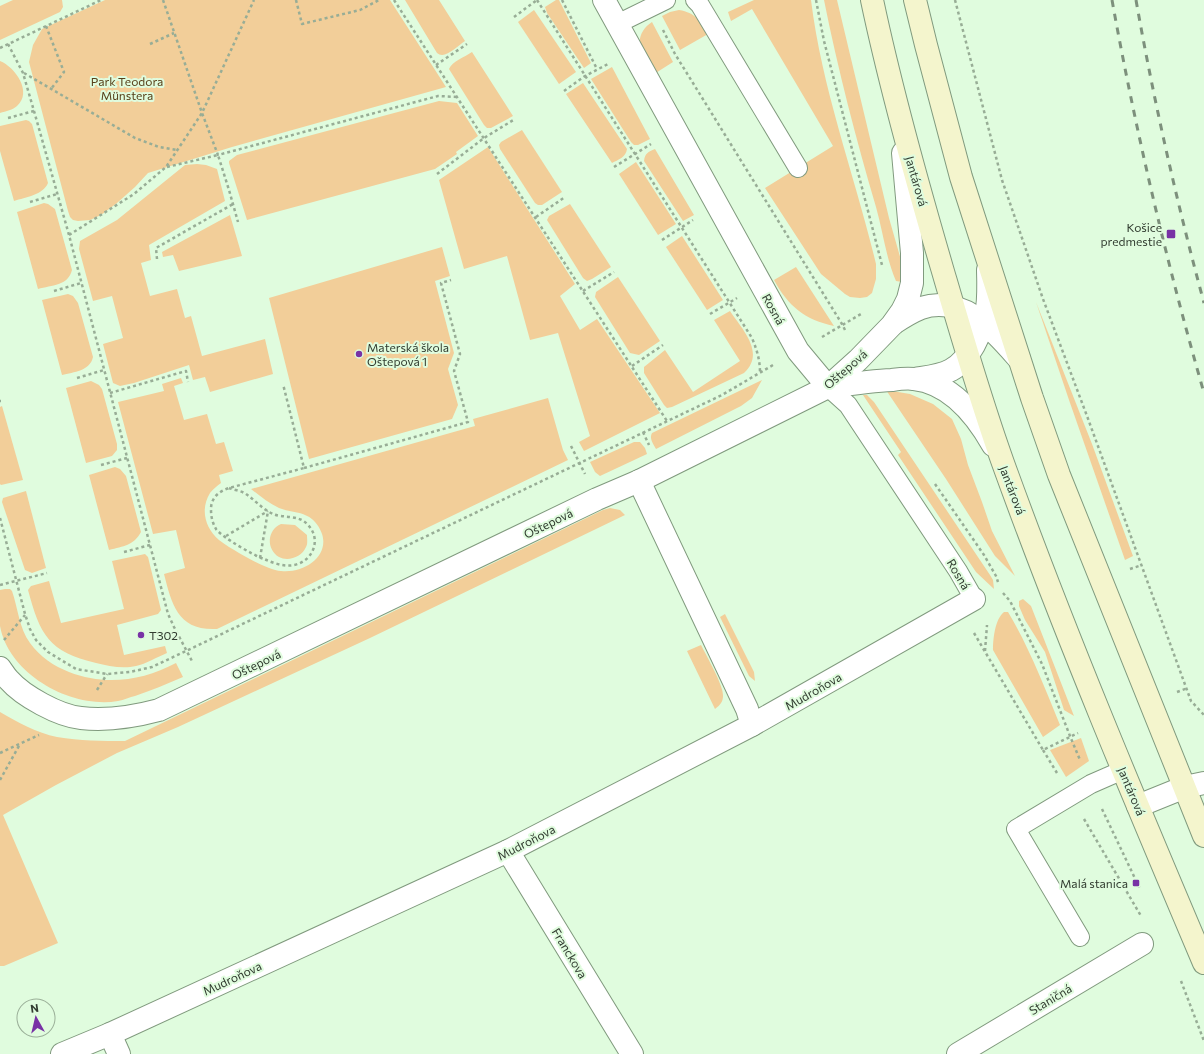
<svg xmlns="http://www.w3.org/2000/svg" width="1204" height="1054" font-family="Commissioner,sans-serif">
<rect width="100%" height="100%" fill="#e0fcde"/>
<!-- green -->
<g fill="#f2ce99">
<polygon points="13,0 62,0 63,7 60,12 0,40 0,6"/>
<polygon points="105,0 390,0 446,87 232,147 148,173 135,187 117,203 101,215 90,220 78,221 73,220 70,217 68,211 29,62 33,45 42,29"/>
<path d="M 405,0 L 439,0 L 465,41 C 457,46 445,60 437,53 Z"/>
<polygon points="556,0 559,0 591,63 584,68 547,13 545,7"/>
<path d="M 754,0 L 811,0 C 822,90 855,176 876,264 L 876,279 L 872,293 L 867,297 L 860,298 L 850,297 L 845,294 L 821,274 L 765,188 L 833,146 L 752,9 L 731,21 L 728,12 Z"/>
<path d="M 824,0 L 837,0 L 889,218 L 901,260 L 902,282 L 896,281 C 886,258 883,232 876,207 C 856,139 838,70 824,0 Z"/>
<polygon points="534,10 576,72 559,84 518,22"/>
<path d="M 679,10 C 696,13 699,20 708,34 L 680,50 L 662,16 L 670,12 Z"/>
<path d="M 652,22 L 673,62 L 651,76 C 646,63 634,44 643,31 C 645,27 649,24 652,22 Z"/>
<path d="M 472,52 L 513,116 L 491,128 L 487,128 L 484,125 L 449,69 C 452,61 465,57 472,52 Z"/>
<path d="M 0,61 C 15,67 33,92 17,106 C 13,110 6,111 0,113 Z"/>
<polygon points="612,67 650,139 638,145 634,145 631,142 591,79"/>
<path d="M 583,83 L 627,149 C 626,157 618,160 612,163 L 566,94 Z"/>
<polygon points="439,101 457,103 478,136 456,152 457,154 435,169 247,220 229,163 229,161 237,155"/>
<path d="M 26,120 L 29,121 L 32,124 L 48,183 C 43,195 26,197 14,201 L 0,151 L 0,126 Z"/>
<polygon points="522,130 562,192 542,205 538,205 535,203 500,149 499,145 501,142"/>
<polygon points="488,147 575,284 560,296 580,330 597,319 660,413 584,451 579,442 590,436 558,333 530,340 507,256 464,269 439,180"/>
<path d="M 655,149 L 694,215 L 683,221 L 644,161 C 645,153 648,152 655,149 Z"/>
<polygon points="636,162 676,224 658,235 619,174"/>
<polygon points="197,164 206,165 217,169 225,201 149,245 151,260 141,263 150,296 177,289 185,318 191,316 202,356 265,339 273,374 210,392 205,377 193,380 189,365 134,383 120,386 113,383 103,344 123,338 112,296 93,301 79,249 80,241 117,220 185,165"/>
<path d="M 44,203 L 48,204 L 55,209 L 72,270 C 68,286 52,285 38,289 L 17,212 Z"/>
<polygon points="570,204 611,267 592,279 587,281 583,278 547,220 549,216"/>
<polygon points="230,215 242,256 179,271 173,255 163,257 162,252"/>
<polygon points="682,236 723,300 707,310 666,247"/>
<polygon points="442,247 450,276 435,281 454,353 448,369 458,405 452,419 309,459 269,298"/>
<path d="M 796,267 L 834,326 C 805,320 788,306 774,280 Z"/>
<polygon points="618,277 660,341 639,355 630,353 595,297 596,292"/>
<path d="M 68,294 L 73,296 L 78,303 L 93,357 C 90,371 74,372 62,375 L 42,300 Z"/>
<polygon points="1036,302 1092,444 1133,556 1125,560 1069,400"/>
<path d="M 730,311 C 742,329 766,353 744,373 L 672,407 L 667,408 L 664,405 L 644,373 L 644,367 L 665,350 L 693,392 L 740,361 L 714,320 Z"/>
<path d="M 181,378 L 183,383 L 174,386 L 184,420 L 207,414 L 216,444 L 224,442 L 233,471 L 219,475 L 221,483 C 217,486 213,489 210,493 C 200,509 205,528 219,540 C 225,545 233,549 239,553 C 249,559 270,570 281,571 C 309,574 338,549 315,522 C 306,511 291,513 279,508 C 268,503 260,496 251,489 L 475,426 L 473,419 L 548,398 L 563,450 L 568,460 L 217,629 C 178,631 172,605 164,574 L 185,568 L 176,530 L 153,534 L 118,402 L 164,391 L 162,384 Z"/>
<path d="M 762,380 L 752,398 L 741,406 L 656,449 C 653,444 649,438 652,433 Z"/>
<polygon points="91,381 99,385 102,389 117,444 117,450 112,456 86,463 66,388"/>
<polygon points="886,390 910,394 933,404 952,419 961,439 968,465 982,502 992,531 1015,576 995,556 946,479"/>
<polygon points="863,395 867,395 874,402 990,575 993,580 994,589 976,572 898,455 901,452"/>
<polygon points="2,406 23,480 1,485 0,484 0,407"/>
<polygon points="634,442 640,442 645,448 647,454 600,476 595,472 590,462"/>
<path d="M 115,467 L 120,469 L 126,476 L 141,532 C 133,546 124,546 109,550 L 89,475 Z"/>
<polygon points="26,491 46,568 32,573 25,570 2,502 3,498"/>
<path d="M 610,508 L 620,510 L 625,515 L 370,638 L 178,727 L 117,753 L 56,785 L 3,815 L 58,943 L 4,966 L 0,966 L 0,712 C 17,722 37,733 57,737 C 80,741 102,741 125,741 L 603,510 Z"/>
<path d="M 281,524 L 295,525 L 307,535 C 307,539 308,544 306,547 C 302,557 288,562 279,557 C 266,549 267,530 281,524 Z"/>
<path d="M 145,554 L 148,557 L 161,610 L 158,614 L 117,625 L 124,655 L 165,646 L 167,653 C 157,657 146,664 136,666 C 123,669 108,666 96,663 C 49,652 40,635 28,590 L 31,586 L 49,581 L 61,623 L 124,609 L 112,561 Z"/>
<path d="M 5,589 L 10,589 L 12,591 C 18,608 19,628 30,643 C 40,657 54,666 69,672 C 105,686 142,681 176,663 L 183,677 C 167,684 152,690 135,696 C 130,697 124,700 118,701 C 72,709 9,675 0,626 C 0,615 0,602 0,590 Z"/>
<polygon points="1023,599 1031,606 1074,716 1064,710 1045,652 1025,620 1019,606 1019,601"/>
<path d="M 1004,612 L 1008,612 C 1029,647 1044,686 1060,725 L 1043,737 L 993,650 C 993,639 995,619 1004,612 Z"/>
<polygon points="725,614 754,672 755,681 749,676 720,617"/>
<path d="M 701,645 C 706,655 724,686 723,696 C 723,702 720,705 715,709 L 687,651 Z"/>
<polygon points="1081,738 1089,761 1066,777 1050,750"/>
</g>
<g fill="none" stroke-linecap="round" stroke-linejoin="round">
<!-- lane casing -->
<g stroke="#809a7e" stroke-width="20">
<g id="lane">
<polyline points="695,0 700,5 798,168"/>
<polyline points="617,24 666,0"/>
<polyline points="828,387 848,405 958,571 974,599"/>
<polyline points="1080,937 1016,829 1091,784 1123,770"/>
</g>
</g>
<!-- street casing -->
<g stroke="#809a7e" stroke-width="24">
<g id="street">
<polyline points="604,0 798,351 828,387"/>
<path d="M 894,323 C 903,317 911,312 921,308 C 963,294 994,331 1019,359"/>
<path d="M 915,379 C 927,377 940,376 951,370 C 962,364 968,355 974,345 C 989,317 989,301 988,270"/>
<path d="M 828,387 C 850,384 871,381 892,380 C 899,379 907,378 914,379 C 951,383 976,415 993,445"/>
<polyline points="639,481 747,709 752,725"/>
<path d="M 0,668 C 3,672 5,676 9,680 C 23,696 59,716 81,718 C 108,721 133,717 159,710 L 597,499 L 639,481 L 828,387 L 858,360 L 892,325 L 902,311 L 908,299 L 912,283 L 912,253 L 903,153"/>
<polyline points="1138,806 1185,787 1204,783"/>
<polyline points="508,851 632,1054"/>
<polyline points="110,1034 119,1054"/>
<polyline points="62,1054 110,1034 508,851 752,725 974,599"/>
<polyline points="958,1054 1142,944"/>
</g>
</g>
<!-- secondary casing -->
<g stroke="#809a7e" stroke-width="24">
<g id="secondary">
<path d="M 872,0 C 891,90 916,179 942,268 C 961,333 980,399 1003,463 C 1064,632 1134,798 1204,963"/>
<polyline points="915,0 926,45 961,177 1032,398 1059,475 1204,836"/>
</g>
</g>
<!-- path -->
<g stroke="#98ad96" stroke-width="2.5" stroke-dasharray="3 3" stroke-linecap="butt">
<polyline points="163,0 202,113 218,155 438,96 457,97"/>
<polyline points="296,0 302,24 360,10 379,0"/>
<polyline points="394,0 667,421"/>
<path d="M 537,0 L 752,338 C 757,350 760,360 760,373"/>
<polyline points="562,0 597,69"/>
<polyline points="816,0 824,41 882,265"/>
<polyline points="955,0 1002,180 1043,299 1087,416 1191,701 1204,715"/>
<polyline points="514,17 537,0"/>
<polyline points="46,26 64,72 51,89"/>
<polyline points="663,30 675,54 842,324 846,332"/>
<polyline points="8,44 23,73 34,111 69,235 168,614 174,627 193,663"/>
<polyline points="150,44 174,33"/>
<polyline points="0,48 101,0"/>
<polyline points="436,65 467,44"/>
<polyline points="24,73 135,138 159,147 177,150"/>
<polyline points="564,91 585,76 608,64"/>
<polyline points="8,118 34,111"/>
<polyline points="167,167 218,155 229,190 238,222"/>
<polyline points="614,167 651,144"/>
<polyline points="437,174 484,138 515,119"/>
<polyline points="30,202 57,194"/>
<polyline points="536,217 565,197"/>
<polyline points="69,235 134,194 166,167 202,113 254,0"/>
<polyline points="662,240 693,220"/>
<polyline points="157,259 156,248 233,204"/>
<polyline points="54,291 81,283"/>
<polyline points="583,291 614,272"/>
<polyline points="710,314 737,298"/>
<polyline points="822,337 861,314"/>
<polyline points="632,366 663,345"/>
<polyline points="77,378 104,370"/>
<polyline points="110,393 186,371 188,382"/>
<polyline points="0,401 1,401"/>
<polyline points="643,432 649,445"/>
<polyline points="571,446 585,474"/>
<polyline points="101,465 127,458"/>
<polyline points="304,468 468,422 454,371 460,354 441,283 451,280"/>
<polyline points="935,484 984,555 996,576 998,582"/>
<path d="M 229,488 C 234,490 242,491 246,494 C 255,500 262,509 273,514 C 283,518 299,515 307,524 C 322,538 314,561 294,565 C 284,567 273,563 264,559 C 253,555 223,538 216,529 C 212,522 211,516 211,509 C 211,497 220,491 229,488 L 304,468 L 283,384"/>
<polyline points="0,518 25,614 30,629 36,640 48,652 76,669 107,674 130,672 152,667 186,651 722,395 773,365"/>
<polyline points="226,536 268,511"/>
<polyline points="124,552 150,545"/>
<polyline points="260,558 268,511"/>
<polyline points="1130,569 1142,565"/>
<polyline points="0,585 47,573"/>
<polyline points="1003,593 1010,601 1042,664 1070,736 1080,760"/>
<polyline points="974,633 1043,750 1078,733"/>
<polyline points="4,640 25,615"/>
<polyline points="985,651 987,625"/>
<polyline points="97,690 107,674"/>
<polyline points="1177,692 1188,688"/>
<polyline points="1043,750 1057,773"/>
<polyline points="0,753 39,735"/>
<polyline points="0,780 20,744"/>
<polyline points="1102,809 1140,889"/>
<polyline points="1084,819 1141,916"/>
<polyline points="1181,981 1204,1041"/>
</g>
<!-- lane -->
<use href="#lane" stroke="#fff" stroke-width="18"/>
<!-- street -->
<use href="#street" stroke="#fff" stroke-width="22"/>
<!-- secondary -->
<use href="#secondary" stroke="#f4f5cd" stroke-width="22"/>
<!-- rail -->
<g stroke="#7d907c" stroke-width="3" stroke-dasharray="7 7" stroke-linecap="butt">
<path d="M 1112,0 C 1136,133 1167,264 1204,393"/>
<path d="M 1136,0 C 1154,102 1177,203 1204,303"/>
</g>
</g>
<!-- markers -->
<g fill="#7832a5" stroke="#e0fcde" stroke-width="1.5">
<rect x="1166" y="229" width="10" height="10" rx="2"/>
<circle cx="359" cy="354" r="4"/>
<circle cx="141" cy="635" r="4"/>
<rect x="1132" y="879" width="8" height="8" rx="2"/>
</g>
<g text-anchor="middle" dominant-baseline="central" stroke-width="4" stroke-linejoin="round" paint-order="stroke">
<!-- park labels -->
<g font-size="12" fill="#57401a" stroke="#e0fcde">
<text x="127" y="81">Park Teodora<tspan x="127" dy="14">Münstera</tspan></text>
</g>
<!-- street labels -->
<g font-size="12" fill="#313c30" stroke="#e0fcde">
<text transform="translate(917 181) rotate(74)">Jantárová</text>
<text transform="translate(774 309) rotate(61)">Rosná</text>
<text transform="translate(845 369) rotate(-41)">Oštepová</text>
<text transform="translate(1013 490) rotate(69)">Jantárová</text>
<text transform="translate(548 523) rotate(-26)">Oštepová</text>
<text transform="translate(959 574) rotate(59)">Rosná</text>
<text transform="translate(256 664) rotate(-26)">Oštepová</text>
<text transform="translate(813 691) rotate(-30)">Mudroňova</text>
<text transform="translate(1132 791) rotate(67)">Jantárová</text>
<text transform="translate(526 842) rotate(-27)">Mudroňova</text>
<text transform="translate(570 953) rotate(59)">Franckova</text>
<text transform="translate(232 978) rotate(-25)">Mudroňova</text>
<text transform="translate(1050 999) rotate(-31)">Staničná</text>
</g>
<!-- poi labels -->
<g font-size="12" fill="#313c30" stroke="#e0fcde" text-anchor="end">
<text x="1162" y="227">Košice<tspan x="1162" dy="14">predmestie</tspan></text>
<text x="367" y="347" text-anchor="start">Materská škola<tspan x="367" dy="14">Oštepová 1</tspan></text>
<text x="149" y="635" text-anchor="start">T302</text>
<text x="1128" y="883">Malá stanica</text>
</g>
</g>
<!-- north arrow -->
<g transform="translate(36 1018) rotate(352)"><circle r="19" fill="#e0fcde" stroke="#9aaf98"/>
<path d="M0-3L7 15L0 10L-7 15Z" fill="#7832a5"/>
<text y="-6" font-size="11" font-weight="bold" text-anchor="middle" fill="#313c30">N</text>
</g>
</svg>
